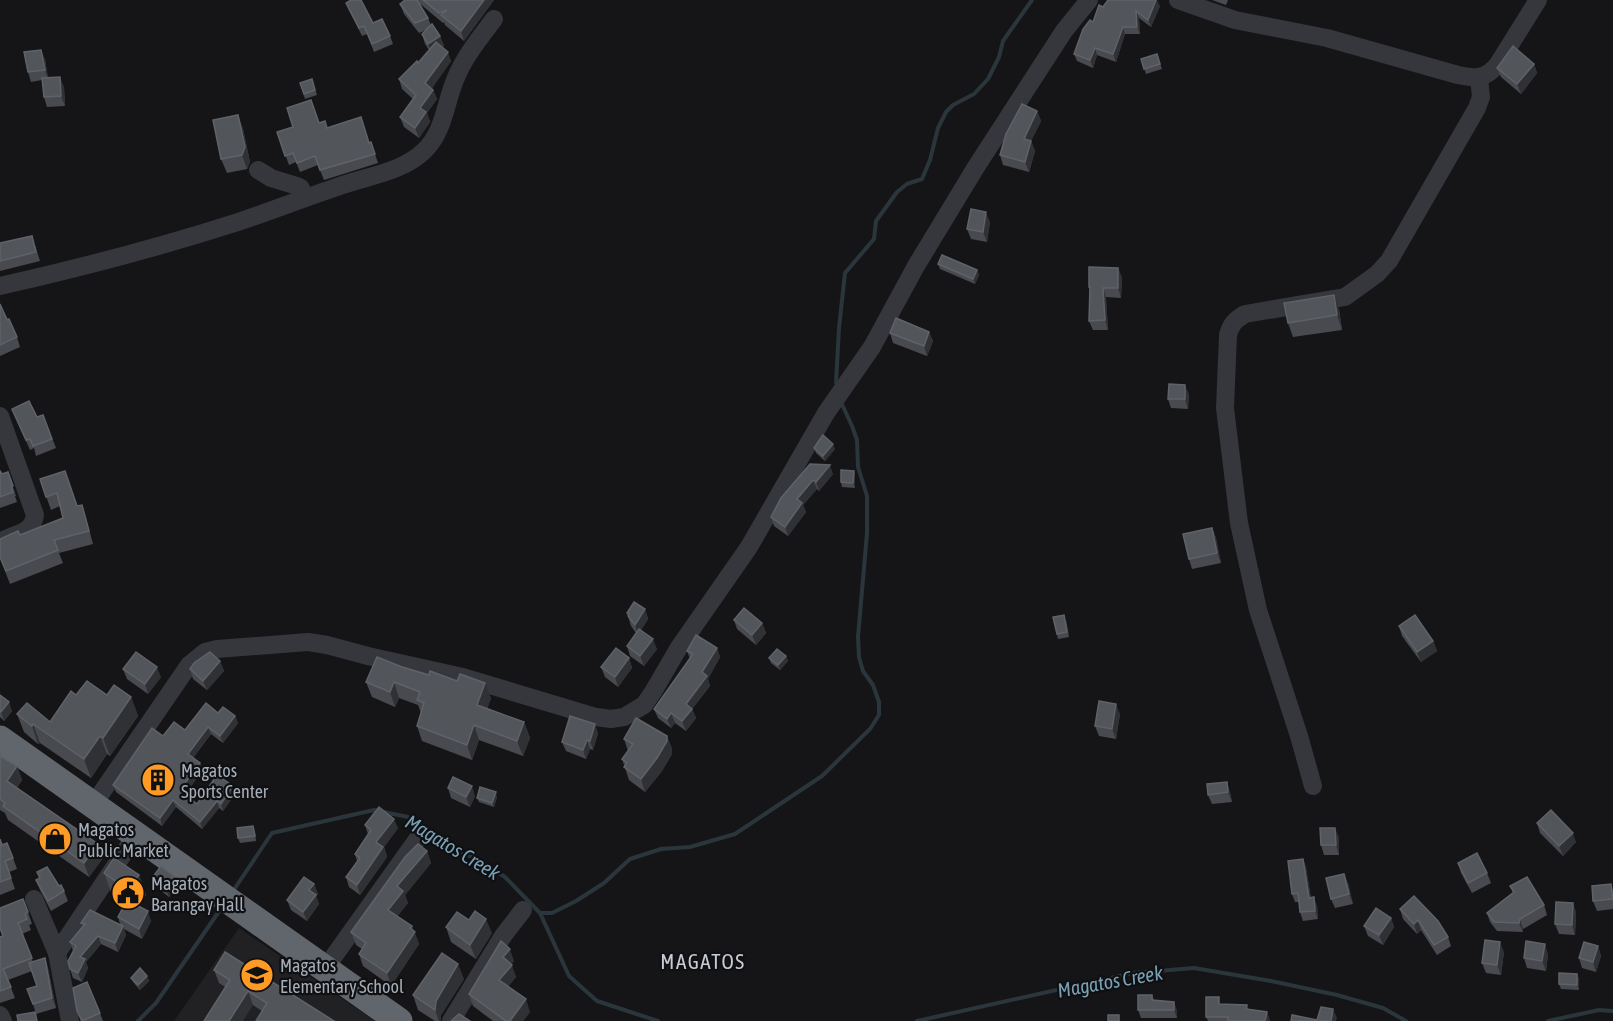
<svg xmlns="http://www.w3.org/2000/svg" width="1613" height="1021" font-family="'Asap Condensed',sans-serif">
<rect width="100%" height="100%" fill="#151517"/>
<!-- built -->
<polygon fill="#212124" points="239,928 375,1021 174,1021"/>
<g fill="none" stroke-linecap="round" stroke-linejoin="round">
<!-- stream -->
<g stroke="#2a363c" stroke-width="4">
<polyline points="836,383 839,328 845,273 874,239 876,221 897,192 907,184 922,179 930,160 938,128 946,112 953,105 974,94 988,79 999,57 1003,41 1032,0"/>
<polyline points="427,834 437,843 477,859 505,877 540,913 569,976 597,1001 658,1021"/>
<polyline points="233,891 272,833 374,810 408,817 421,829"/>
<polyline points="540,913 552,913 576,901 604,883 630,859 661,849 690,847 735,834 822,776 870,729 879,715 879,702 873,685 863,671 859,657 858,637 867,533 867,496 858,467 857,440 852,426 841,402"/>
<polyline points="138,1021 156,1003 222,907"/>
<polyline points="917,1021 1133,973 1194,968 1271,981 1337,995 1383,1008 1406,1021"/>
<polyline points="1548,1021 1599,1010 1613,1011"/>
</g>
<!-- minor -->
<g stroke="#35373c" stroke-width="18">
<path d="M 1178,0 L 1235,20 L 1327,38 L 1458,75 C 1476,79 1486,79 1498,64 L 1538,0"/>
<polyline points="258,170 271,178 297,186 301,188 304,198"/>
<path d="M 0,286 C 80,268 160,247 238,222 C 271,211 304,198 337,187 C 366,176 401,173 424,151 C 444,132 445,104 455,80 C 464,57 479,39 494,19"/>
<path d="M 0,416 L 35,515 C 33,534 14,533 0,542"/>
<path d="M 1313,786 L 1299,736 L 1258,610 L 1239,523 L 1225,408 L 1228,335 C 1231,324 1235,320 1245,314 L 1345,297 L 1377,274 L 1389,261 L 1477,108 L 1481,97 L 1479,78"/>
<polyline points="93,805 189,665 205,652 217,649 308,642 327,645 368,656 463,677 596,717 611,719 624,717 644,705 653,692 678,649 749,547 826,413 872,347 916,266 976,167 1064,31 1089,0"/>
<polyline points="34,899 57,953 70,1021"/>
<polyline points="57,953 136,835"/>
<polyline points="324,970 421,834"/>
<polyline points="0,1015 3,1021"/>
<polyline points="451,1021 503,936 523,910"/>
</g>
<!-- highway -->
<polyline stroke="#61666d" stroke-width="27" points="0,739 399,1021"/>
</g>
<!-- wall -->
<g fill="#484a4f">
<polygon points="405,0 494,0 464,41 445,25 444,22 443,23 419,3 428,18 431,25 440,36 444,46 442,47 451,61 432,88 433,90 437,99 427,113 430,122 419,138 404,127 400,117 413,99 402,89 399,79 418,63 429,50 425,44 422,34 426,30 419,33 404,14 400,4"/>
<polygon points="1212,0 1228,0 1226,5"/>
<polygon points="346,3 390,36 393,44 374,52 367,34 362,36 349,10"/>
<polygon points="1160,6 1151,27 1139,18 1140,34 1125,34 1116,62 1097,55 1093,68 1077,61 1074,54 1093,22"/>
<polygon points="1157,54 1162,69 1146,74 1141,59"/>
<polygon points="45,59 48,78 64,87 65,106 47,107 44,97 42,80 31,82 28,72"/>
<polygon points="1534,64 1537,73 1521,94 1501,77 1497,68"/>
<polygon points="312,79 317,95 305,99 300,83"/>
<polygon points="1037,111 1041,121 1031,141 1035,151 1029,172 1003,165 1000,155"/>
<polygon points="238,115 243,129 250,162 247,169 227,173 221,159"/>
<polygon points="319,123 327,128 369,143 371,142 378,163 324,180 318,165 300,172 296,162 289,165 277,132 293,127"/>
<polygon points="990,222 987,242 971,239 967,229"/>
<polygon points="0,243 35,245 40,261 0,271"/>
<polygon points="938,264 977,270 979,275 975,284 940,269"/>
<polygon points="1118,268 1122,278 1121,298 1106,297 1108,330 1093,330 1089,321 1090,291 1089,287"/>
<polygon points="0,304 17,337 20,347 0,356"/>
<polygon points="1339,309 1342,330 1293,337 1288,323"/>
<polygon points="929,332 933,341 927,356 893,343 890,333"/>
<polygon points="1189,394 1188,409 1171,408 1168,399"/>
<polygon points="12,409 37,417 43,415 56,448 36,456 34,448 30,450"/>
<polygon points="814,448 835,449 825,461 816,453"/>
<polygon points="810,464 833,474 819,491 817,489 803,505 806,512 788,536 774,526 771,517"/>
<polygon points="0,471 2,474 8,472 16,496 15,496 17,502 0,508"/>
<polygon points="854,471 855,476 855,488 842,487 841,482"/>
<polygon points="40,479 77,506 82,505 86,518 93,544 59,553 63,563 10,584 0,558 0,539 20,535 63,518 60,506 51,510"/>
<polygon points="1212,528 1216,538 1221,563 1192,569 1189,559"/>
<polygon points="645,609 648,619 641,630 657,649 644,666 630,656 627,646 636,633 631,626 627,613"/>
<polygon points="734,620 762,623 766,633 756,645 737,629"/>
<polygon points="1066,620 1069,637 1058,639 1057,634"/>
<polygon points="1399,626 1433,641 1437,651 1421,662 1402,636"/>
<polygon points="717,648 720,657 708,679 710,686 692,709 696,718 686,731 675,723 671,728 658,718 654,709 690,659 687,651"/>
<polygon points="786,656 788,661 780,670 771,663 769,658"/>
<polygon points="629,658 632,668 618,687 605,677 601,667"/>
<polygon points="220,661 224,671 207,690 193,679 190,669"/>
<polygon points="402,667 491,698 487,709 524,722 530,738 523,756 479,740 472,760 422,741 417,726 421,713 418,705 399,698 395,707 372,697 366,682"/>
<polygon points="123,669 161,677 148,694 127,679"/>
<polygon points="0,695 12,711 4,721 0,717"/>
<polygon points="76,695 107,695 131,697 138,716 110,756 107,754 91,778 40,743 38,744 24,732 17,714 50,722"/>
<polygon points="1120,714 1116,739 1099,736 1095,726"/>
<polygon points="235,716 238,723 223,743 211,734 193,758 200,763 203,770 185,794 197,804 236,793 223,811 219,808 202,829 176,807 162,826 116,792 113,785 163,736"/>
<polygon points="598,733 593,750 590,749 586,759 566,751 562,742"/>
<polygon points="667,736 672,749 672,754 662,771 645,792 629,780 622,759 628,751 624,739"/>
<polygon points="0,756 17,766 22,780 17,788 103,858 89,877 8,820 5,813 0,810"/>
<polygon points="448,788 475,796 470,807 451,798"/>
<polygon points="1230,792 1232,802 1212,804 1208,795"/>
<polygon points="497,797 494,807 479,802 477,798"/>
<polygon points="1537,823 1576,842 1563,856 1540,833"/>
<polygon points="365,825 398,828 384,847 387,857 360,895 349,887 346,877 357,861 355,854 368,834"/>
<polygon points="255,831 256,841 240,843 238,838"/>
<polygon points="1339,837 1339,855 1324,855 1321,845"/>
<polygon points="0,839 2,845 13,858 17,869 9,872 15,889 0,895"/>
<polygon points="427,851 431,863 405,895 408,903 397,916 412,926 419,944 391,986 363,966 359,954 362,949 356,945 351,932"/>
<polygon points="1303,859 1306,867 1311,898 1317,906 1318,919 1303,921 1300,912 1299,902 1295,902 1292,894"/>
<polygon points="1458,863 1487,873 1491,883 1472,893 1461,873"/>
<polygon points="37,872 64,891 68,901 51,911 40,890 36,880 39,878"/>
<polygon points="104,873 139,875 146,895 138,906 151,921 142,939 124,929 126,935 118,952 101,944 86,962 88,968 82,982 73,978 70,969 73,951 70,942 83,926 81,923 120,924 118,917 126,903 111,892"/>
<polygon points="174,876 177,886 169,897 156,887 152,878"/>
<polygon points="1348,883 1353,904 1335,908 1331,899"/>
<polygon points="314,884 318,894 316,896 319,904 307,921 291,910 287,900"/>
<polygon points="1510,886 1544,905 1547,915 1523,929 1523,932 1497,931 1490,922 1487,913 1513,893"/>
<polygon points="1613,889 1613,909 1597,911 1593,901"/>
<polygon points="1573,903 1576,913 1575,935 1559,934 1555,924"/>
<polygon points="0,908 28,912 32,924 29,925 31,930 22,934 33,962 45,958 48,968 56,1008 36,1014 33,1004 37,986 32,971 8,980 15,998 0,1003 0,937 3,936"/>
<polygon points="1400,909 1448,937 1451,946 1437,955 1421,930 1417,934 1403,919"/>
<polygon points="1391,918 1394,927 1383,945 1368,936 1364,926"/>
<polygon points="469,920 492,933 476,959 451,942 446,927"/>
<polygon points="1598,946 1601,956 1596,972 1582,968 1579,958"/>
<polygon points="1504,952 1501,975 1486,973 1482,963"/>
<polygon points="1548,954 1546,971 1527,968 1524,958"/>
<polygon points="514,961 511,965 516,977 508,986 530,1012 523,1021 493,1021 473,1006 469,994"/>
<polygon points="214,970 334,1021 262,1011 219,983"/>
<polygon points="1577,974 1579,979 1579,990 1561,989 1559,984"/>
<polygon points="147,976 149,981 140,990 133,982 131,978"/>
<polygon points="464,979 441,1015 441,1021 435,1021 418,1010 413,995"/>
<polygon points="1152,995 1154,1000 1177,1010 1177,1018 1141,1018 1138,1010"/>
<polygon points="1221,1004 1247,1005 1248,1009 1267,1012 1270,1021 1208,1021 1206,1017"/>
<polygon points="77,1011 100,1013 103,1021 81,1021"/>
</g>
<!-- shaded-wall -->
<g fill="#2f3134">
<polygon points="484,0 494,0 464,41 461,31"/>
<polygon points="1156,0 1157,0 1160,6 1151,27 1148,20"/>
<polygon points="1136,11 1139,18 1140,34 1137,27"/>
<polygon points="1123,27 1125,34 1116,62 1113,54"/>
<polygon points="440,36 444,46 432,53 428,44"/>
<polygon points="1095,48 1097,55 1093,68 1090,60"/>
<polygon points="41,50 45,59 48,79 45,70"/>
<polygon points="448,52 451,61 429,93 425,83"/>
<polygon points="1534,64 1537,73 1521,94 1517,84"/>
<polygon points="60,77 64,87 65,106 61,96"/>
<polygon points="433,90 437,99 427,113 430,122 419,138 415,128 420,108"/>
<polygon points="1037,111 1041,121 1031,141 1035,151 1029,172 1025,162 1024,139"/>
<polygon points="238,115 243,129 250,162 247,169 242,155"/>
<polygon points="986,212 990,222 987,242 983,232"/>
<polygon points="1118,268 1122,278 1121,298 1118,288"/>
<polygon points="977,270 979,275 975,284 973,279"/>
<polygon points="1103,288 1106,297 1108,330 1105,320"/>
<polygon points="1334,295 1339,309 1342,330 1337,315"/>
<polygon points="929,332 933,341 927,356 924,346"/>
<polygon points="1185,385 1189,394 1188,409 1185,399"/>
<polygon points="833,444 835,449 825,461 823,456"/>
<polygon points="830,465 833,474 819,491 816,482"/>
<polygon points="854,471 855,476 855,488 853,483"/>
<polygon points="813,480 817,489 803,505 806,512 788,536 785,527 797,499"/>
<polygon points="1212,528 1216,538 1221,563 1217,553"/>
<polygon points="645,609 648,619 638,635 635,625"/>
<polygon points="762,623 766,633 756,645 752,635"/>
<polygon points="653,639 657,649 644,666 640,656"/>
<polygon points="1433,641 1437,651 1421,662 1417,652"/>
<polygon points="717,648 720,657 708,679 710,686 692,709 696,718 686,731 682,721 686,704 702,672"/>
<polygon points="786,656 788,661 780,670 778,665"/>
<polygon points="629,658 632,668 618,687 615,677"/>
<polygon points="220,661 224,671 207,690 203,681"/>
<polygon points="157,667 161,677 148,694 145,684"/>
<polygon points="394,682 399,698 395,707 390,692"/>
<polygon points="485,683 491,698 483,721 477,705"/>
<polygon points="131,697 138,716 110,756 103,738"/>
<polygon points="9,702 12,711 4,721 1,712"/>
<polygon points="1116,704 1120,714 1116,739 1112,729"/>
<polygon points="671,713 675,723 671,728 667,719"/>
<polygon points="235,716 238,723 223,743 220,736"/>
<polygon points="524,722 530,738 523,756 517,741"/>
<polygon points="33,724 40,743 38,744 32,726"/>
<polygon points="595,724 598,733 593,750 590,741"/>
<polygon points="474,725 479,740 472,760 467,745"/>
<polygon points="208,727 211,734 191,761 188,754"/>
<polygon points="100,736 107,754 91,778 84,759"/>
<polygon points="667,736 672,749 672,754 662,771 645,792 641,779"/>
<polygon points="587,740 590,749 586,759 583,750"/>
<polygon points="200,763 203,770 183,797 180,790"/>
<polygon points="17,766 22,780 12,795 7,781"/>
<polygon points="1227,782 1230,792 1232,802 1228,792"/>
<polygon points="233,786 236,793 223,811 221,804"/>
<polygon points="472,786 475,796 470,807 466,797"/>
<polygon points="496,792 497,797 494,807 492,803"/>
<polygon points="173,800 176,807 162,826 160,818"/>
<polygon points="217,801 219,808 202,829 200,822"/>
<polygon points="394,819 398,828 384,847 387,857 360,895 357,885 376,842"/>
<polygon points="1335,828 1339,837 1339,855 1336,845"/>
<polygon points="1573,833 1576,842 1563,856 1559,846"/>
<polygon points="98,844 103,858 89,877 84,863"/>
<polygon points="427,851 431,863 405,895 408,903 393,922 388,910 397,886"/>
<polygon points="1303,859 1306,867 1312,906 1309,898"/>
<polygon points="1344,874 1348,883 1353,904 1349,894"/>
<polygon points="139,875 146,895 135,910 128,890"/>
<polygon points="174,876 177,886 169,897 165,887"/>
<polygon points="314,884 318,894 316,896 319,904 307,921 303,912 309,890"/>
<polygon points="1314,897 1317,906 1318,919 1315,911"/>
<polygon points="1573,903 1576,913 1575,935 1572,925"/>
<polygon points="148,911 151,921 142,939 139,929"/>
<polygon points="1391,918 1394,927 1383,945 1379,935"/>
<polygon points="486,919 492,933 476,959 470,945"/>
<polygon points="1520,919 1523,929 1523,932 1519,923"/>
<polygon points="1418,920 1421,930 1417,934 1414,924"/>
<polygon points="123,926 126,935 118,952 115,943"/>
<polygon points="412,926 419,944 391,986 387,973"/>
<polygon points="98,936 101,944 86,962 88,968 82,982 78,973 80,957"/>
<polygon points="1500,942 1504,952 1501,975 1497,965"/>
<polygon points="1545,944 1548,954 1546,971 1542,961"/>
<polygon points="1598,946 1601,956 1596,972 1593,962"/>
<polygon points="510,949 514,961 507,969 503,957"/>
<polygon points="45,958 48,968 56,1008 52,998"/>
<polygon points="458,964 464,979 441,1015 441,1021 439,1021 435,1010 436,1001"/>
<polygon points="512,965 516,977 504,992 499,980"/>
<polygon points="1577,974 1579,979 1579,990 1577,985"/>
<polygon points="147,976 149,981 140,990 138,985"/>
<polygon points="248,991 253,1005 243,1021 229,1021"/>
<polygon points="526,999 530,1012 523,1021 510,1021"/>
<polygon points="1174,1002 1177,1010 1177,1018 1174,1010"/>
<polygon points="1333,1009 1337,1018 1336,1021 1331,1021"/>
<polygon points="1267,1012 1270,1021 1265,1021"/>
</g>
<!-- building -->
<g fill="#52555a" stroke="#5f6369" stroke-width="1.5">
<polygon points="351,0 361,0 373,23 382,19 390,36 372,44 364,26 359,28 346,3"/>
<polygon points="405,0 417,0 428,18 415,23 400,4"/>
<polygon points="423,0 484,0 461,31 441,15 447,10 439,13"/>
<polygon points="1108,0 1156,0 1148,20 1136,11 1137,27 1123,27 1113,54 1095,48 1090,60 1074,54 1083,29 1090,20 1093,22 1099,5 1103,7"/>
<polygon points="432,24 440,36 428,44 422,34"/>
<polygon points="436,42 448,52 425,83 433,90 420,108 426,112 415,128 400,117 416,95 399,79 417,61 418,63"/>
<polygon points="1513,46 1534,64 1517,84 1497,68"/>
<polygon points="41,50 45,70 28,72 24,52"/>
<polygon points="1157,54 1160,64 1144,69 1141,59"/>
<polygon points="60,77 61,96 44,97 42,78"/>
<polygon points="312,79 315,90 304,94 300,83"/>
<polygon points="311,100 319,123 325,121 327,128 361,117 369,143 371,142 375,154 320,170 315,156 297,163 293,153 285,156 277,132 293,127 287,108"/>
<polygon points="1022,104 1037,111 1024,139 1031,141 1025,162 1000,155 1006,134"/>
<polygon points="238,115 245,147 242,155 221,159 213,120"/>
<polygon points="971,209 986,212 983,232 967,229"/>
<polygon points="32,236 36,252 0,261 0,243"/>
<polygon points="942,255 977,270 973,279 938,264"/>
<polygon points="1089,267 1118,268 1118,288 1103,288 1105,320 1089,321 1090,287 1089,287"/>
<polygon points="1334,295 1337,315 1288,323 1284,303"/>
<polygon points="0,304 7,320 9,319 17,337 0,345"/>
<polygon points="896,318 929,332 924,346 890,333"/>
<polygon points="1169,384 1185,385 1185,399 1168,399"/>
<polygon points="29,401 37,417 43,415 52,439 33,446 30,439 26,440 12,409"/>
<polygon points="823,435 833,444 823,456 814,448"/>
<polygon points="810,464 830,465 816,482 813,480 797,499 802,503 785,527 771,517 781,498"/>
<polygon points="841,470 854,471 853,483 841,482"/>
<polygon points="0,471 2,474 8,472 13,486 11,487 13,492 0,497"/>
<polygon points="65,471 77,506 82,505 89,531 54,540 58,550 6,571 0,557 0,539 18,531 20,535 63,518 57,493 46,497 40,479"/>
<polygon points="1212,528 1217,553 1189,559 1183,534"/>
<polygon points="634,602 645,609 635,625 628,616 629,614 627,613"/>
<polygon points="744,608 762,623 752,635 734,620"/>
<polygon points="1064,615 1067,632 1057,634 1053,617"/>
<polygon points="1415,615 1433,641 1417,652 1399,626"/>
<polygon points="639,629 653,639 640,656 627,646"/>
<polygon points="696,635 717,648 702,672 707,676 686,704 692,709 682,721 671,713 667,719 654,709 693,654 687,651"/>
<polygon points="616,648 629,658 615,677 601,667"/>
<polygon points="777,649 786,656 778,665 769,658"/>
<polygon points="136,652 157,667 145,684 123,669"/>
<polygon points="210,652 220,661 203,681 190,669 194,663"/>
<polygon points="377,657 402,667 429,675 430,671 457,681 460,674 485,683 477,705 524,722 517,741 474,725 467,745 417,726 424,703 417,700 420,692 394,682 390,692 366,682"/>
<polygon points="87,681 107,695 114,685 131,697 103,738 100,736 84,759 33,724 32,726 17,714 27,703 50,722 71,691 76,695"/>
<polygon points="0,695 9,702 1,712 0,711"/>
<polygon points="1099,701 1116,704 1112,729 1095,726"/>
<polygon points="206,703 218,713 223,707 235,716 220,736 208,727 188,754 200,763 180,790 197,804 217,775 233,786 221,804 217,801 200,822 173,800 160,818 113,785 152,728 163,736 174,722 185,730"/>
<polygon points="570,716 595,724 590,741 587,740 583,750 562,742"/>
<polygon points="636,718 667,736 667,741 657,758 641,779 624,767 627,763 622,759 633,744 624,739"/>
<polygon points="0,756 17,766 7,781 98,844 84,863 3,806 5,803 0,799"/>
<polygon points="453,777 472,786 466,797 448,788"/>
<polygon points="1227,782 1228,792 1208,795 1207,784"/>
<polygon points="480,787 496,792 492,803 477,798"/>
<polygon points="379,807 394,819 376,842 383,847 357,885 346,877 360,858 355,854 371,830 365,825"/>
<polygon points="1551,810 1573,833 1559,846 1537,823"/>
<polygon points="253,826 255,836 238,838 237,828"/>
<polygon points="1320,828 1335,828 1336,845 1321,845"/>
<polygon points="0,839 2,845 7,843 13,858 5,861 11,878 0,882"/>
<polygon points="418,844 427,851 397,886 403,891 388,910 412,926 410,928 415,932 387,973 359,954 366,943 351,932 405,857"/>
<polygon points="1477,853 1487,873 1468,883 1458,863"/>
<polygon points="114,858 139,875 128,890 104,873"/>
<polygon points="1303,859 1309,898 1314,897 1315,911 1300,912 1298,893 1292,894 1288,861"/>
<polygon points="161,866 174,876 165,887 152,878"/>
<polygon points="47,867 59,886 61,885 64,891 48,901 36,880 40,878 37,872"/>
<polygon points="1344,874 1349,894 1331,899 1326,878"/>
<polygon points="304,877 314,884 309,890 316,895 303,912 287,900"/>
<polygon points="1527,877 1544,905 1520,919 1519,923 1494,922 1487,913 1514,892 1510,886"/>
<polygon points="1611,884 1613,899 1593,901 1592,886"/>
<polygon points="1414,896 1438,921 1448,937 1434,945 1418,920 1414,924 1400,909"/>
<polygon points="23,899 28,912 25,914 27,919 18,923 32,958 3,969 11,987 0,991 0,937 3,936 0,928 0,908"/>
<polygon points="127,900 148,911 139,929 118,917"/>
<polygon points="1556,902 1573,903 1572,925 1555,924"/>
<polygon points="1376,908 1391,918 1379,935 1364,926"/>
<polygon points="90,910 123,926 115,943 98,936 80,957 85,959 78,973 70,969 68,961 76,946 70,942 85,924 81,923"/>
<polygon points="475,911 486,919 470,945 446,927 457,912 469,920"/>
<polygon points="1485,940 1500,942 1497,965 1482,963"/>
<polygon points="501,941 510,949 503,957 512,965 499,980 526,999 510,1021 506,1021 469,994"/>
<polygon points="1526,941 1545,944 1542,961 1524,958"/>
<polygon points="1584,942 1598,946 1593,962 1579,958"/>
<polygon points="225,952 334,1021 256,1021 267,1003 248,991 229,1021 204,1021 230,980 214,970"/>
<polygon points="442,953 458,964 436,1001 435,1010 413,995"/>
<polygon points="45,958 52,998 33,1004 27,989 37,986 29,963"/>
<polygon points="140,968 147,976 138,985 131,978"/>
<polygon points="1559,973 1577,974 1577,985 1559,984"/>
<polygon points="87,982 100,1013 82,1021 77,1011 73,988"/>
<polygon points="1138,995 1152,995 1152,1000 1174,1002 1174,1010 1138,1010"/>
<polygon points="1206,997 1219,997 1219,1004 1247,1005 1246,1009 1267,1012 1265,1021 1228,1021 1228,1017 1206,1017"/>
<polygon points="1321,1007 1333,1009 1331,1021 1291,1021 1292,1015 1317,1020"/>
<polygon points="35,1012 37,1021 18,1021 17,1015"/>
<polygon points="459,1014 470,1021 451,1021"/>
<rect x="1108" y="1015" width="11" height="6"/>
</g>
<!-- icons -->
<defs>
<g id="building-disc" transform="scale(1.725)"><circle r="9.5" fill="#ff9b24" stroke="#101012"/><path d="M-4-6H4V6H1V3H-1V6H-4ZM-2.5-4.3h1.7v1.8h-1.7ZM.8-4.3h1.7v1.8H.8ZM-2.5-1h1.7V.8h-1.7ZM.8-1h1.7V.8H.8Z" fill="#111"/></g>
<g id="shop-disc" transform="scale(1.725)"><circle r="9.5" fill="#ff9b24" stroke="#101012"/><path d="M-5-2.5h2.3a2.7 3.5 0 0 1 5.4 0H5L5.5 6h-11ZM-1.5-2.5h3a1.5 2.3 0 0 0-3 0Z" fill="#111"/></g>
<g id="civic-disc" transform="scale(1.725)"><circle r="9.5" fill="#ff9b24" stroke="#101012"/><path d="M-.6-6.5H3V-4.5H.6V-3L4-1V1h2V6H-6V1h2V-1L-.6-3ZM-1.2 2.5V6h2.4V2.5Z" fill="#111"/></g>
<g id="school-disc" transform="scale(1.725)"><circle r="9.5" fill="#ff9b24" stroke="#101012"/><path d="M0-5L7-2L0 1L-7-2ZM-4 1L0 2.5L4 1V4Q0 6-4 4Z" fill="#111"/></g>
</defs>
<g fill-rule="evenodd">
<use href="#building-disc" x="158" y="780"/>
<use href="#shop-disc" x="55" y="839"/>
<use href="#civic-disc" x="128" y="893"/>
<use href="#school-disc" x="257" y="975"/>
</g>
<g text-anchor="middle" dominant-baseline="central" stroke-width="4.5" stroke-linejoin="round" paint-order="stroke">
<!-- poi labels -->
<g font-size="18" fill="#a5adb8" stroke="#101012" text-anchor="start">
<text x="181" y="770">Magatos<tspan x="181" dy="21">Sports Center</tspan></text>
<text x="78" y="829">Magatos<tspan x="78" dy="21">Public Market</tspan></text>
<text x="151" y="883">Magatos<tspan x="151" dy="21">Barangay Hall</tspan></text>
<text x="280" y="965">Magatos<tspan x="280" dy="21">Elementary School</tspan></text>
</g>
<!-- water labels -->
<g font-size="20" font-style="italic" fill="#79a1b6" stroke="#101012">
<text transform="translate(453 847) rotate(31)">Magatos Creek</text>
<text transform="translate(1110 981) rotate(-10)">Magatos Creek</text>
</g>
<!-- quarter labels -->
<g font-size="21" letter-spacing="1.5" fill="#c7ccd4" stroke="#101012">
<text x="703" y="961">MAGATOS</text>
</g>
</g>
</svg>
